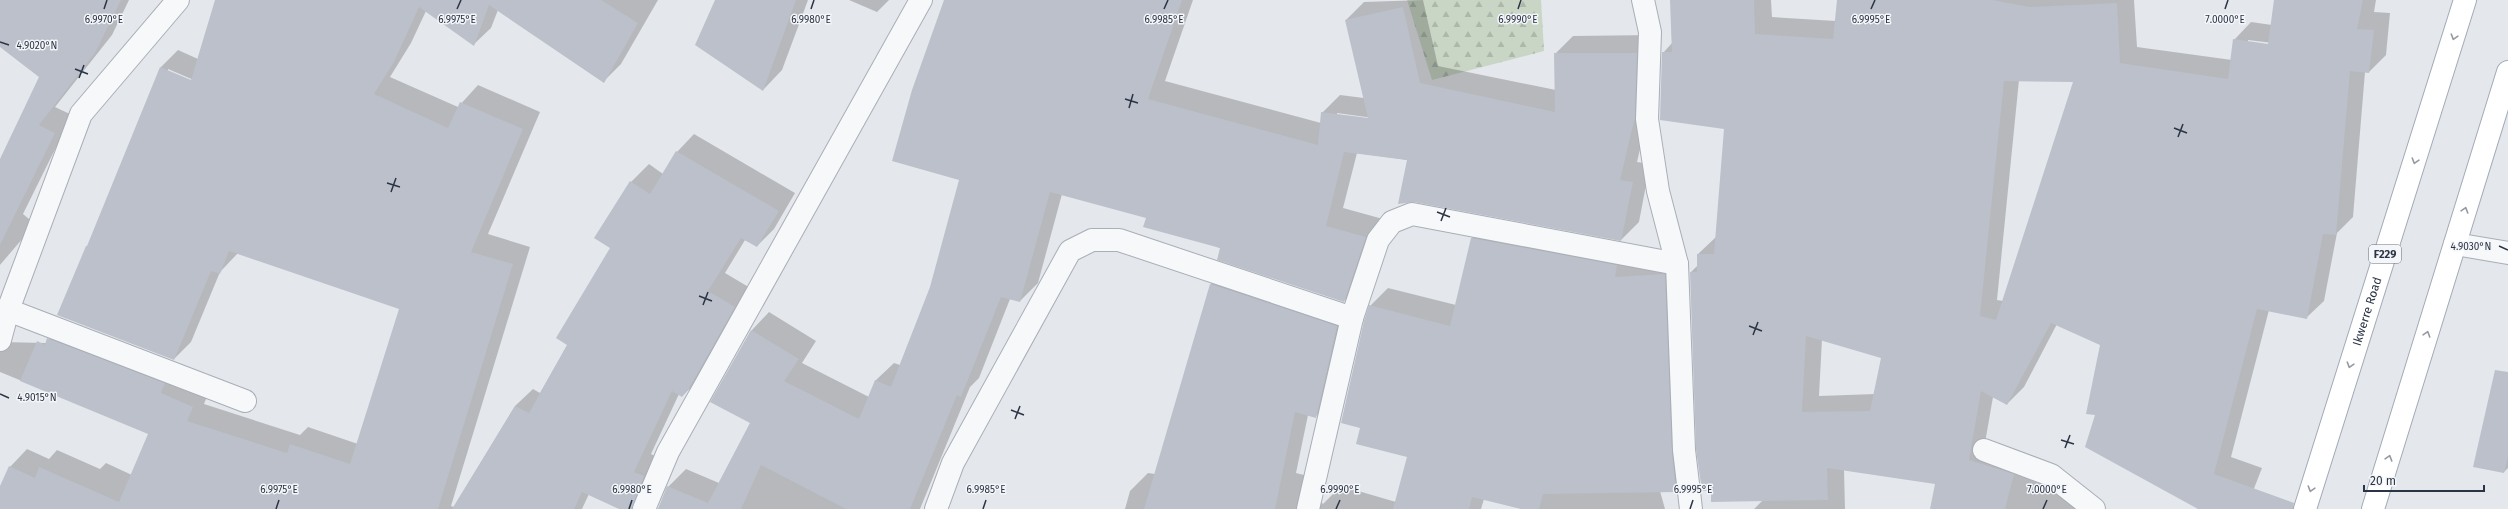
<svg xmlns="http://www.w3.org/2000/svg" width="2508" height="509" font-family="'Fira Sans',sans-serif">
<defs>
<pattern id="forest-firs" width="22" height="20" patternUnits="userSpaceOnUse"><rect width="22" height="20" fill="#c9d6c5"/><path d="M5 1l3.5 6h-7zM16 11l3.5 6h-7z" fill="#adb8ab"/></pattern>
</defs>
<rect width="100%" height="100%" fill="#e4e7ec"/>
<!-- forest -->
<polygon fill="url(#forest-firs)" points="1407,0 1541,0 1544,51 1432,80"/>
<!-- shadow -->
<g fill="#0003" fill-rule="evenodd">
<polygon points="0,0 129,0 112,35 55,107 72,115 23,214 35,224 0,265 0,161 40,77 0,46"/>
<path d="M 216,0 L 658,0 L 621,64 L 604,81 L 498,10 L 491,28 L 473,45 L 426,11 L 411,43 L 390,77 L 458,107 L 478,85 L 540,112 L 488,234 L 530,247 L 451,506 L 454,507 L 515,406 L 533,389 L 540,393 L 568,344 L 611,248 L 596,237 L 631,182 L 649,164 L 663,174 L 677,152 L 694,134 L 795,193 L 774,229 L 757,246 L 745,240 L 725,273 L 752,289 L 700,379 L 682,396 L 679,394 L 651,454 L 661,459 L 640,509 L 621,509 L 589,494 L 582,509 L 0,509 L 0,489 L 10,467 L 27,449 L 49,459 L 57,450 L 100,469 L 106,463 L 132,475 L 149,433 L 0,372 L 0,342 L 46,343 L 65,322 L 210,389 L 204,404 L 300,435 L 308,427 L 358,444 L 400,308 L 238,253 L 220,272 L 191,342 L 174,359 L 88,248 L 161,67 L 178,50 L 198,59 ZM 168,69 L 196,81 L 195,83 L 168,71 Z"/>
<polygon points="716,0 808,0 782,70 763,90"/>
<polygon points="849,0 889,0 877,12"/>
<path d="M 945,0 L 1193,0 L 1165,81 L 1321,123 L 1322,113 L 1340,95 L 1364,98 L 1346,20 L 1364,2 L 1423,0 L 1438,66 L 1556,90 L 1555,54 L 1573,36 L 1654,35 L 1652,98 L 1637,162 L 1650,164 L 1639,222 L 1621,240 L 1408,160 L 1357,153 L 1343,208 L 1383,219 L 1362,283 L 1344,301 L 1147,217 L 1062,194 L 1038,283 L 1020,301 L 1010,299 L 979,378 L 970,387 L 920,509 L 658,509 L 668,487 L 686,469 L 719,483 L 751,422 L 752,330 L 769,312 L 816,341 L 802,363 L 869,397 L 876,380 L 894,363 L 900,365 L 931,287 L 961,180 ZM 1337,113 L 1373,118 L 1373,120 L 1337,115 Z"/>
<path d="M 1671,0 L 1771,0 L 1772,17 L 1836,21 L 1838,0 L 2134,0 L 2137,47 L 2232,60 L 2234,40 L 2251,22 L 2272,25 L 2275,0 L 2376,0 L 2374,12 L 2390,13 L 2386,55 L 2369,72 L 2365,72 L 2353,217 L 2337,233 L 2324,301 L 2306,318 L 2269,310 L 2231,457 L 2262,468 L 2246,509 L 2200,509 L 2096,415 L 2101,345 L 2057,324 L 2024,387 L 2007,404 L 1993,397 L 1985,443 L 2064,471 L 2085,487 L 2078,509 L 1931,509 L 1936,483 L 1844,469 L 1845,509 L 1754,509 L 1763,500 L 1712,490 L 1691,272 L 1698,265 L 1698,254 L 1716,237 L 1725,128 L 1663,53 L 1672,43 ZM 2248,40 L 2273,43 L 2273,45 L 2248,42 ZM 2019,80 L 2074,81 L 2003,301 L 1997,300 ZM 1822,339 L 1882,357 L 1875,394 L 1819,396 Z"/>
<polygon points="1490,220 1683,257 1694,473 1676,491 1660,491 1665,509 1525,509 1484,499 1481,509 1125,509 1130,491 1148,473 1155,474 1211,284 1229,266 1355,308 1334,398 1316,416 1308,415 1296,473 1316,478 1314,494 1323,504 1341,486 1396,502 1408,456 1361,427 1370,306 1388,288 1456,305 1472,238"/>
<polygon points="2508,422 2508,468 2504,472"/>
</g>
<!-- building -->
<g fill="#bbc0ca" fill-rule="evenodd">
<polygon points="0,0 121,0 95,53 39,125 55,133 0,245 0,159 39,77 0,47"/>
<polygon points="215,0 601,0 638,23 604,83 489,5 474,46 419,7 394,62 374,94 448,128 460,102 523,129 471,252 513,264 438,509 0,509 0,486 9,466 35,478 39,467 119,502 148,434 20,381 37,341 45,345 47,338 165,383 161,393 193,407 187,421 287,453 290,444 350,464 399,309 229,251 220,274 211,271 174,360 57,315 86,246 87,246 160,67 191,80"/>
<polygon points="715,0 796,0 763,91 695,45"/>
<polygon points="944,0 1182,0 1148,99 1318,145 1321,112 1368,118 1345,20 1403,7 1420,83 1555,112 1554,53 1637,53 1635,117 1620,180 1633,182 1621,241 1414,202 1398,204 1407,160 1344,152 1326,226 1366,237 1344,302 1217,260 1220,248 1143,227 1146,218 1050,192 1020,302 1001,297 961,397 957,395 910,509 846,509 761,465 741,509 658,509 667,486 708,503 750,423 710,402 751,330 799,359 784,381 859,419 875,380 891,387 930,287 959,180 892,161 912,90"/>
<path d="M 1670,0 L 1754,0 L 1755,34 L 1833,39 L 1837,0 L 1992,0 L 2030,7 L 2117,3 L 2120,63 L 2228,79 L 2233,39 L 2268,44 L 2274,0 L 2363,0 L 2357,29 L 2374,30 L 2369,73 L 2350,71 L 2336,235 L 2323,234 L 2307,319 L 2257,309 L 2214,474 L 2294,503 L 2293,509 L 2198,509 L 2085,447 L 2095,415 L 2086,414 L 2100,345 L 2051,323 L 2007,405 L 1981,391 L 1969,460 L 2014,474 L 2005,509 L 1930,509 L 1935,484 L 1827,468 L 1828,500 L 1711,502 L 1711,491 L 1702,491 L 1696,449 L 1690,272 L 1697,272 L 1697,254 L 1714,254 L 1724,129 L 1660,120 L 1662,52 L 1672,52 ZM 2004,81 L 2073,82 L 1996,320 L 1980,316 ZM 1806,336 L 1881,358 L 1870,411 L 1802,412 Z"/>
<polygon points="676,151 779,211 757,247 741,238 708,291 735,307 688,390 682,397 672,391 634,472 644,476 632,509 619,509 582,492 574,509 452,509 515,406 529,413 567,345 556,338 610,248 594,238 630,181 650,194"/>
<polygon points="1471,238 1617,265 1615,277 1665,274 1672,451 1676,492 1543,494 1539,509 1521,509 1472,497 1469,509 1393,509 1407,457 1356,444 1360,428 1341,423 1364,321 1369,305 1450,326"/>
<polygon points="1210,284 1337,326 1316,418 1295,412 1275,509 1144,509"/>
<polygon points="2495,370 2508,372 2508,457 2504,473 2473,467"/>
</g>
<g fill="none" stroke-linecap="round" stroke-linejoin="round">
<!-- street casing -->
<g stroke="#a9aeb7" stroke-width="24">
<g id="street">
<polyline points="1643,0 1650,32 1647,119 1658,191 1677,264 1684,450 1691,509"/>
<polyline points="2455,244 2508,253"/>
<polyline points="8,310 245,401"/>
<polyline points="0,340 8,310 81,114 178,0"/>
<polyline points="1984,450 2051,475 2094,509"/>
<polyline points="644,509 668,452 921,0"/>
<polyline points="936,509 953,463 1070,251 1092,240 1119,240 1352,318"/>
<polyline points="1308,509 1352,318 1378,240 1392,222 1412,214 1677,264"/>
</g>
</g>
<!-- primary casing -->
<g stroke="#a3abb8" stroke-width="24">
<g id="primary">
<path id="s1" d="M 2305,509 L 2465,0"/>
<polyline points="2373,509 2508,72"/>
</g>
</g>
<!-- street -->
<use href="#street" stroke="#f7f8fa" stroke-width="22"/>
<!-- primary -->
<use href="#primary" stroke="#fff" stroke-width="22"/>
</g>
<!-- one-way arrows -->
<defs><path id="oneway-chevron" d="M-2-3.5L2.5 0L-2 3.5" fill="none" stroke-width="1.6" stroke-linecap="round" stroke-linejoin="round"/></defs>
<g stroke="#959aa2">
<use href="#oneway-chevron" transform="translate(2454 37) rotate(107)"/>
<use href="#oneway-chevron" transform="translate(2415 161) rotate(107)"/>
<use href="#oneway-chevron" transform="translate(2465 210) rotate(-73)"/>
<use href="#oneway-chevron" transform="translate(2427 334) rotate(-73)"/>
<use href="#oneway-chevron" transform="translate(2350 365) rotate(107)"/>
<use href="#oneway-chevron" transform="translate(2389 458) rotate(-73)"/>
<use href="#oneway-chevron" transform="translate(2311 489) rotate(107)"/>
</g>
<!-- ticks -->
<path fill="none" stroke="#2b3445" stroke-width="1.5" d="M 104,9 L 107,0M 457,9 L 461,0M 811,9 L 814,0M 1164,9 L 1168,0M 1518,9 L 1521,0M 1871,9 L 1875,0M 2225,9 L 2228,0M 0,42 L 9,45M 75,69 L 88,74M 79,78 L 84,65M 1125,99 L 1138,103M 1129,108 L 1133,94M 2174,128 L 2187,133M 2178,137 L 2183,124M 387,183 L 400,187M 391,192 L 396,178M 1437,212 L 1450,217M 1441,221 L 1446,208M 2499,246 L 2508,250M 699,296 L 712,301M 703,305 L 708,292M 1749,326 L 1762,331M 1753,335 L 1758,322M 0,394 L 9,398M 1011,410 L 1024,415M 1015,419 L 1020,406M 2061,440 L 2074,444M 2065,448 L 2070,435M 276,509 L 279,500M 629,509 L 632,500M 983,509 L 986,500M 1336,509 L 1340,500M 1690,509 L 1693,500M 2043,509 L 2047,500"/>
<g text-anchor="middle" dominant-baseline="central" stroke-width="3" stroke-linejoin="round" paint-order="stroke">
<!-- shield labels -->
<rect fill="#f4f6f9" stroke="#676e7b" stroke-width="1" x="2369" y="245" width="32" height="18" rx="3"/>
<g font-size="11" font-weight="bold" fill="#2b3445">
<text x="2385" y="254">F229</text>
</g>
<!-- street labels -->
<g font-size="12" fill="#2b3445" stroke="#f4f6f9">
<text stroke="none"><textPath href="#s1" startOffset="207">Ikwerre Road</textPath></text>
</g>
</g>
<g font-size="10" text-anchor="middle" fill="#2b3445" stroke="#f4f6f9" stroke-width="3" stroke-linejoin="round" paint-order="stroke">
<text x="104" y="23">6.9970°E</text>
<text x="457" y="23">6.9975°E</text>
<text x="811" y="23">6.9980°E</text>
<text x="1164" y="23">6.9985°E</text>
<text x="1518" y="23">6.9990°E</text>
<text x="1871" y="23">6.9995°E</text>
<text x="2225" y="23">7.0000°E</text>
<text x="37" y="49">4.9020°N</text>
<text x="2471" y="250">4.9030°N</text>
<text x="37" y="401">4.9015°N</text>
<text x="279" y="493">6.9975°E</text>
<text x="632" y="493">6.9980°E</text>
<text x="986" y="493">6.9985°E</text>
<text x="1340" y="493">6.9990°E</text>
<text x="1693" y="493">6.9995°E</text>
<text x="2047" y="493">7.0000°E</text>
</g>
<!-- scale -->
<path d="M2364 485v6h120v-6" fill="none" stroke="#2b3445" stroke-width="2"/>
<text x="2370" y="485" font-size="12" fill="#2b3445" stroke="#f4f6f9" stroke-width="3" paint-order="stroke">20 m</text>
</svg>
